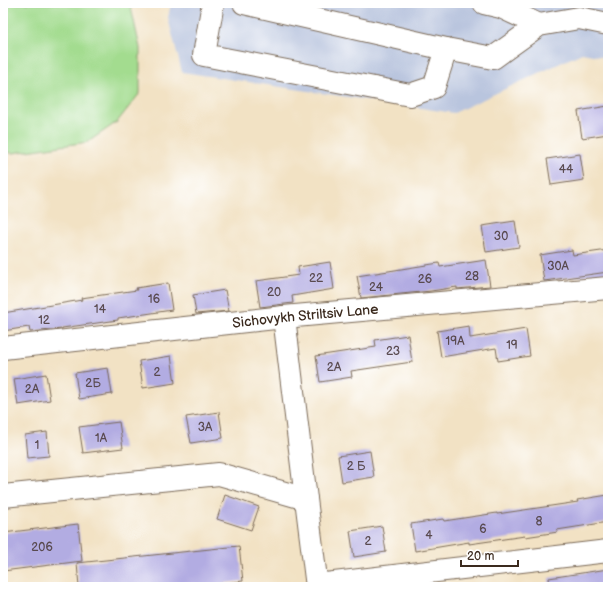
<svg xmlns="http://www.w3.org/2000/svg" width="611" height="590" font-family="'Balsamiq Sans',sans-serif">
<rect width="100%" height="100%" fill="#fff"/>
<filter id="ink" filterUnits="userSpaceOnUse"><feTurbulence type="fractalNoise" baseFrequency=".025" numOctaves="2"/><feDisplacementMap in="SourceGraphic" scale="8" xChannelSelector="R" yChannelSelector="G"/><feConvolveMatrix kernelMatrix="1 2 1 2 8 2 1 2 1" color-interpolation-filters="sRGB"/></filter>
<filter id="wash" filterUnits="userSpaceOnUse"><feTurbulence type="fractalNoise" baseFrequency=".012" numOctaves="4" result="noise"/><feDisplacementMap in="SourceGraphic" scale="16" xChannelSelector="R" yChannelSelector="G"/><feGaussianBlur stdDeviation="0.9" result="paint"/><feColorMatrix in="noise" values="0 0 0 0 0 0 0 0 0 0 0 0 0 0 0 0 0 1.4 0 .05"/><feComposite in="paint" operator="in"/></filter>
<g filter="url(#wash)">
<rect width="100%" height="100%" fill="#f2e2c4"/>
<!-- industrial -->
<polygon fill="#b9c5de" points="171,3 608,3 608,58 582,53 454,113 182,72 168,18"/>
<!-- green -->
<polygon fill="#a3dc8f" stroke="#6f8356" points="3,3 130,3 140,48 140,93 117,122 88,142 13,153 3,152"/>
<g id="blocks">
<!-- building -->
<g fill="#b2ace2">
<polygon points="608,106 608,134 582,138 578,111"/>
<polygon points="580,154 584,180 551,185 547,159"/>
<polygon points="515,221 519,247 486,252 482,226"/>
<polygon points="572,250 573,255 608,250 608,272 544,281 540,255"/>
<polygon points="486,260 490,286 457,289 457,287 431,291 361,298 357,276 439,263 440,267"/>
<polygon points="330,262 334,289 292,296 293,303 260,307 256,281 299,275 298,267"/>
<polygon points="168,283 172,310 118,318 118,320 62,328 62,329 30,332 29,327 3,331 3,313 82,300 81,298 137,290 136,288"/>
<polygon points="225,290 229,311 196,314 193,295"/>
<polygon points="469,326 470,338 526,329 530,356 498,361 496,348 441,357 437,331"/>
<polygon points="408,335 412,362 351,371 352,377 320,382 316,356 376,347 375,340"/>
<polygon points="171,356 175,383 143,388 139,361"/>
<polygon points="108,368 112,394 79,399 75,373"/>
<polygon points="46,374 50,400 18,405 14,379"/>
<polygon points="219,412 223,438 191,443 186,417"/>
<polygon points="119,422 123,448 83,453 79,427"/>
<polygon points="47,432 49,456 27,458 25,435"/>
<polygon points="370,451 374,477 342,482 338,456"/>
<polygon points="225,495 259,507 251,530 217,519"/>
<polygon points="608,495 608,522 557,530 558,532 525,537 525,536 469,544 469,542 415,551 411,524 443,519 444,521 497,513 497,514 578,502 577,500"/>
<polygon points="78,524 82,561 3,571 3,533"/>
<polygon points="382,526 386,552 354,557 350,531"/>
<polygon points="239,546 243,581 189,587 79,587 77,563"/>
<polygon points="608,569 608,587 550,587 549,578"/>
</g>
</g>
</g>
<g filter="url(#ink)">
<use href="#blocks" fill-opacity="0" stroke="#7b6a58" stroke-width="1"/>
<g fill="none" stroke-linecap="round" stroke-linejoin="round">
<!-- minor casing -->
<g stroke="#7b6a58" stroke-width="24">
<g id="minor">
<polyline points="213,3 204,55 410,95 434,87 446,49 493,58 539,25 579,18 608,24"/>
<polyline points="244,3 446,49"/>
<polyline points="484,3 501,7 539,25"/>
<polyline points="284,317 306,499 317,587"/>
<path id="s1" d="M 3,348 L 284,317 L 608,288"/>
<polyline points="3,496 219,474 306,499"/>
<polyline points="317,585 608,551"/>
</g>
</g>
<!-- minor -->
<use href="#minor" stroke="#fff" stroke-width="22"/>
</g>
</g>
<g text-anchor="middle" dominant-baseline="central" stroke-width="3" stroke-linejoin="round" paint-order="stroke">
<!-- number labels -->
<g font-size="12" fill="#594a4f">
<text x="566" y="169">44</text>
<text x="501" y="236">30</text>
<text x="558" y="266">30А</text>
<text x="472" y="276">28</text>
<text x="316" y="278">22</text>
<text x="425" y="279">26</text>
<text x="376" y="287">24</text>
<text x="274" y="292">20</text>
<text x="154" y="299">16</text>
<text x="100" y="309">14</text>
<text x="44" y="320">12</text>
<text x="455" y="341">19А</text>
<text x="512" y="345">19</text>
<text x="393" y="351">23</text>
<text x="334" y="367">2А</text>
<text x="157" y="372">2</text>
<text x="93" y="383">2Б</text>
<text x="32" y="389">2А</text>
<text x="205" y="427">3А</text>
<text x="101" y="438">1А</text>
<text x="37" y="445">1</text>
<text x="356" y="466">2 Б</text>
<text x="539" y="521">8</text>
<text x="483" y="529">6</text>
<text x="429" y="535">4</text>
<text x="368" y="541">2</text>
<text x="42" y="547">206</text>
</g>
<!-- street labels -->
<g font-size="14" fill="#3b2a1e" stroke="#fff">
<text stroke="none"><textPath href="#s1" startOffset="304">Sichovykh Striltsiv Lane</textPath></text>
</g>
</g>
<!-- margin -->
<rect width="611" height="590" fill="none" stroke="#fff" stroke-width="16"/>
<!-- scale -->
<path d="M461 560v6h57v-6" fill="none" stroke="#3b2a1e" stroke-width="2"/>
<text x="467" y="560" font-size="12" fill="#3b2a1e" stroke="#ffffff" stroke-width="3" paint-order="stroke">20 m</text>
</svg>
